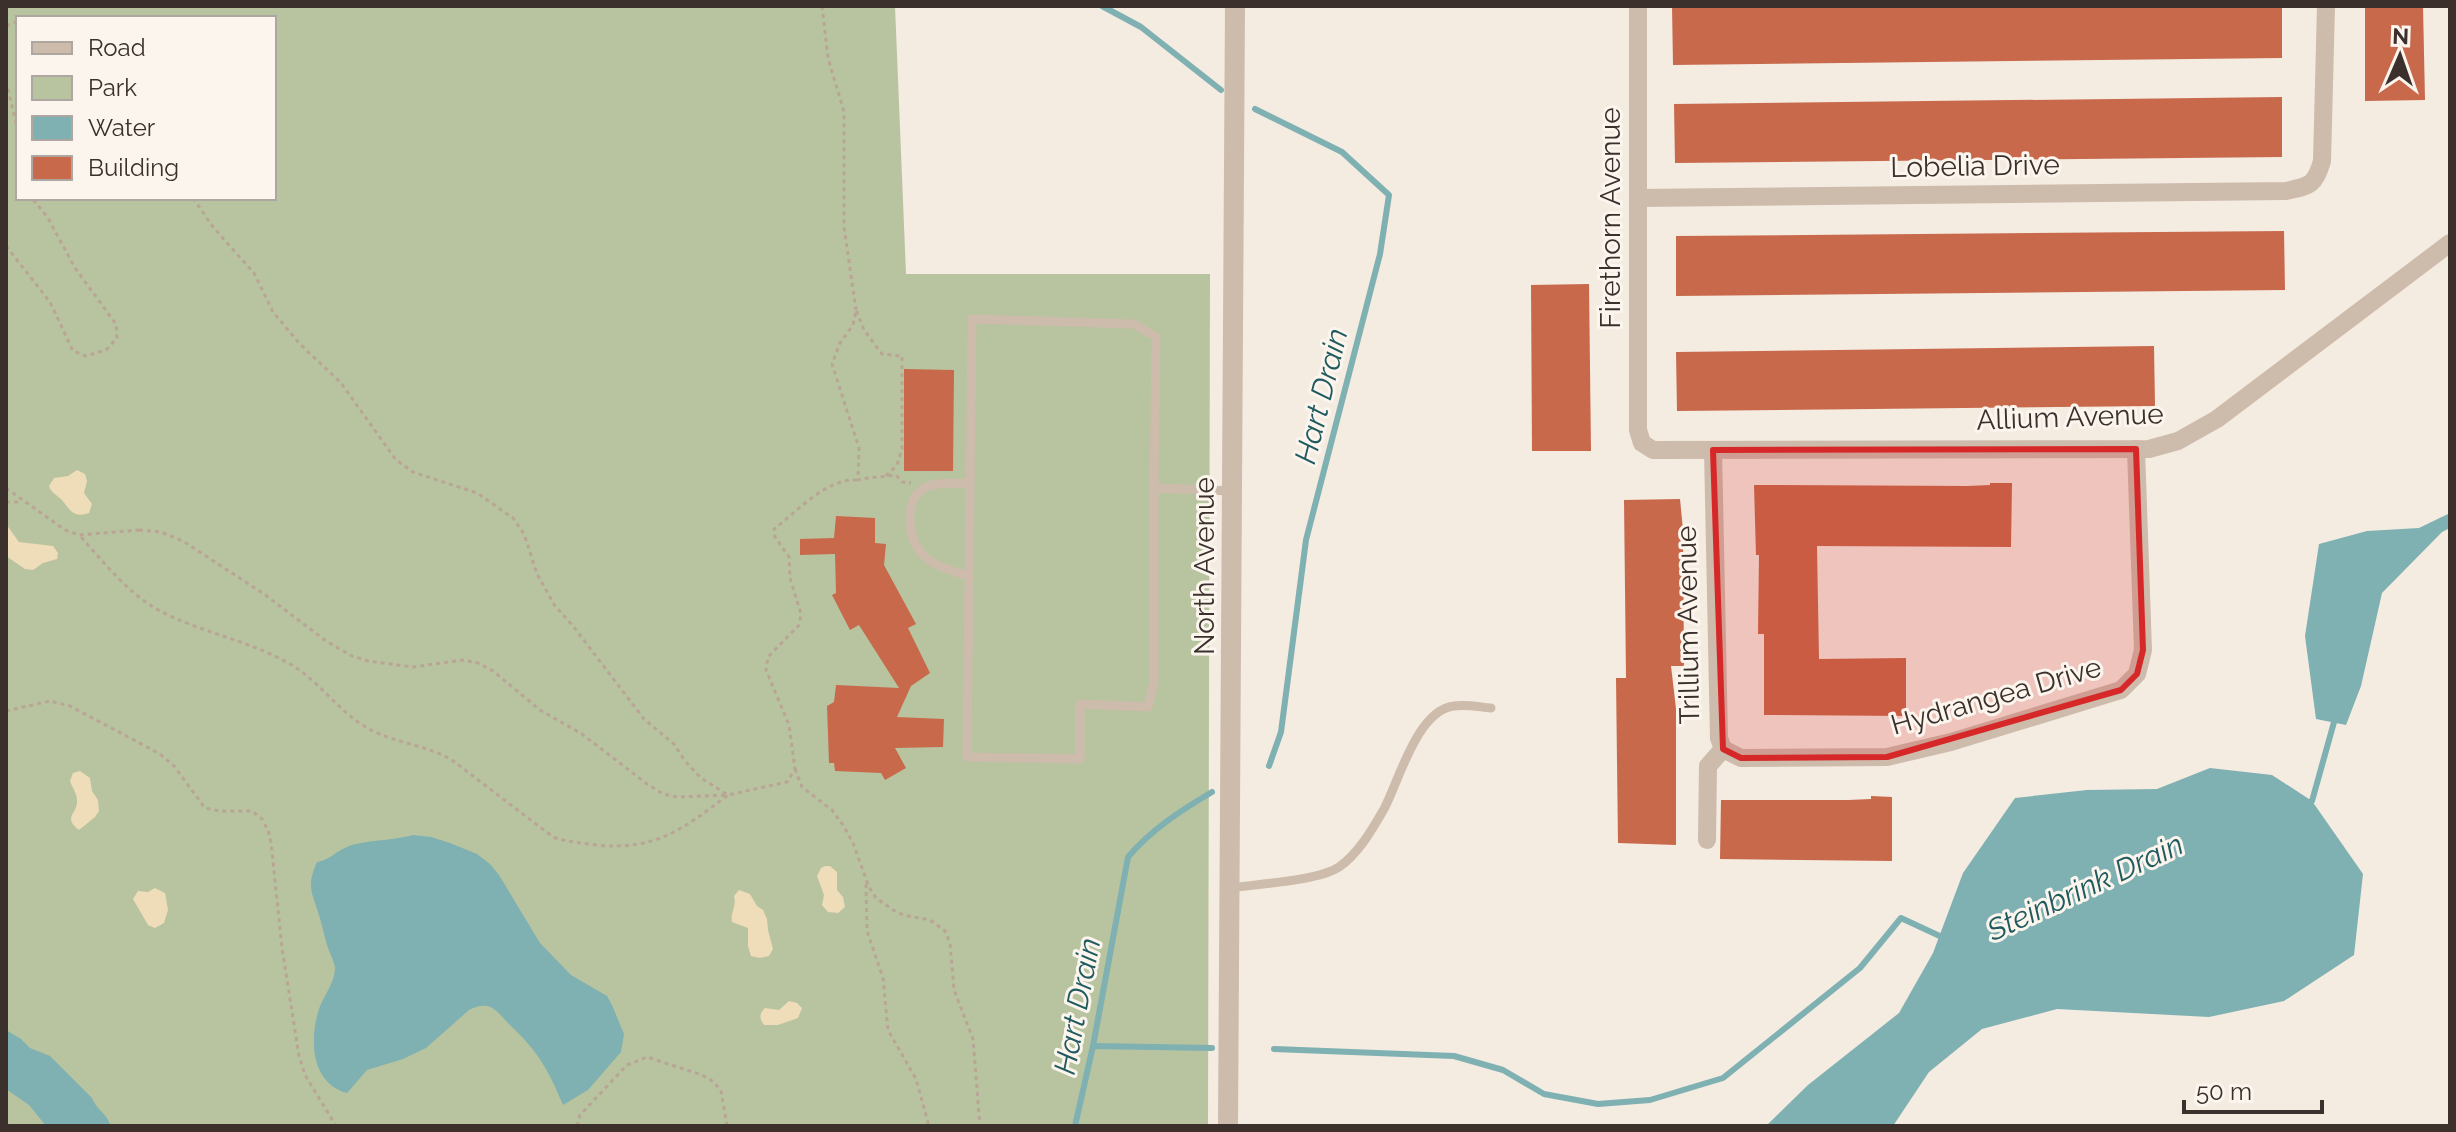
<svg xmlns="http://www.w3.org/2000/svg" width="2456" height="1132" font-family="Raleway,sans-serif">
<rect width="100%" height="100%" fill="#f4ebe1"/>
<!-- green -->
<path fill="#b8c4a0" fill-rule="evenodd" d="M 6,6 L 895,6 L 906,274 L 1210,274 L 1208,1126 L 6,1126 ZM 18,18 L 274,18 L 274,198 L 18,198 Z"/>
<!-- sand -->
<g fill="#efdcb8">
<path d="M 77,470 L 85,474 L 87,481 L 84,493 L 92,504 L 89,513 C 73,518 71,511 62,500 C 56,494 52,494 49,486 L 54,478 L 68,476 Z"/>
<polygon points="6,524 19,542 53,546 58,553 57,559 43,563 33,570 25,569 6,556"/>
<path d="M 80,771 L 90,778 L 92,791 L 98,800 L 99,811 L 95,817 L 79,830 C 62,817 78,814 77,800 C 77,794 72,787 70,781 L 73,773 Z"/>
<polygon points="825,866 830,866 837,872 837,890 843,897 845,907 838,913 828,912 822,905 824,895 817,876 821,868"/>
<polygon points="155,888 165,893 168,910 164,923 155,928 148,925 133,899 138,891 148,892"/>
<path d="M 739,890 L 750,894 L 757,906 L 763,910 L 767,919 L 768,930 L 773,949 L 769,956 L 760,958 L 751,956 L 748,946 L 748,928 L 732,922 C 730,912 737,907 734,896 Z"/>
<path d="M 789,1001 L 797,1003 L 802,1008 L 798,1018 L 778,1025 L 764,1025 C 759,1018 759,1014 765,1008 L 779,1010 Z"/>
</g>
<!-- water -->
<g fill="#7fb0b2">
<polygon points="2450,513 2450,528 2442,532 2382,593 2361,686 2346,725 2316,719 2305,636 2319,544 2367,531 2419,528"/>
<polygon points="2210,768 2272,775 2312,801 2363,874 2354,955 2284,1001 2209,1017 2057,1009 1982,1029 1929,1072 1893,1126 1766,1126 1808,1085 1899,1013 1933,953 1963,873 2015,798 2087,790 2157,789"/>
<path d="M 413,835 L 431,837 L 450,843 L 477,854 L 490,864 L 499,875 L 540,943 L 571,975 L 607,996 L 612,1005 L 624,1034 L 621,1052 L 588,1090 L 563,1105 C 548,1068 536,1049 507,1022 C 501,1016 496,1008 487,1006 C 481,1005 475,1007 469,1010 L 426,1048 L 403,1059 L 367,1070 L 347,1093 C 311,1083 309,1040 319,1009 C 323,997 335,982 335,969 C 335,962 329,952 327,945 C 324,935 322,925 319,915 C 312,892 306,887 317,862 C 331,860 338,848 356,844 C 374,840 394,840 413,835 Z"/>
<path d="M 6,1030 L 21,1039 L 30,1048 L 50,1056 L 92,1098 C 96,1109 106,1113 110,1124 L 115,1126 L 46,1126 L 29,1105 L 6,1089 Z"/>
</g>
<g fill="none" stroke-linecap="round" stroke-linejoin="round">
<!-- stream -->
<g stroke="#7fb0b2" stroke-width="6">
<polyline points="1102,6 1141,27 1221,90"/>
<polyline points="1255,109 1342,152 1389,195 1380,254 1306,540 1281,732 1269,766"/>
<polyline points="2306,804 2312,801 2336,715"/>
<polyline points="1093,1046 1212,1048"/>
<polyline points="1274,1049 1454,1056 1503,1070 1544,1094 1598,1104 1650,1100 1723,1078 1860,968 1901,918 1944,938"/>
<path d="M 1075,1126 L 1093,1046 L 1128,857 C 1152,829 1180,811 1212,792"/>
</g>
</g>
<!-- building -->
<g fill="#c8694b">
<polygon points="1672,6 2282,6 2282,58 1673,65"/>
<polygon points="2365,6 2423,6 2425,100 2365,101"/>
<polygon points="2282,97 2282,157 1675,163 1674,104"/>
<polygon points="2284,231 2285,290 1676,296 1676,236"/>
<polygon points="1589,284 1591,451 1532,451 1531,285"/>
<polygon points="2154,346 2155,406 1677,411 1676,352"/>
<polygon points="904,369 954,370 953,471 904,471"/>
<polygon points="1990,483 2012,483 2011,547 1817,546 1819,659 1906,658 1906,716 1764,715 1764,634 1758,634 1759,555 1756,555 1754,485 1967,486 1990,485"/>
<polygon points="1680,499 1683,530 1684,666 1671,666 1676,709 1676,845 1618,843 1616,678 1626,678 1624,500"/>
<polygon points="836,516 875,518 875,543 886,544 884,565 916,624 908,628 930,673 911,686 897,717 944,719 943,747 895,748 906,768 885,780 881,773 835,771 834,763 829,763 827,706 834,702 836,685 899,688 859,625 850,630 832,595 836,593 835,554 800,555 800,539 834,538"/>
<polygon points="1871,796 1892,797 1892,861 1720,859 1721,800 1848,800 1871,799"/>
</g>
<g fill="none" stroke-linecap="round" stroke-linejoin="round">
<!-- path -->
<g stroke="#b9a596" stroke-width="3" stroke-dasharray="4 4" stroke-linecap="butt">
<polyline points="822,6 828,58 844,112 844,227 856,310"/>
<polyline points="6,26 18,21"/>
<polyline points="6,81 18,131"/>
<path d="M 193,198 L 213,227 L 254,273 L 273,312 L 299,343 L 341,383 L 396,460 L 413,472 L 477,493 L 513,518 L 524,534 L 537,574 L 555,606 L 573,626 L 644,719 L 674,744 L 685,761 L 701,778 L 728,795 L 787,782 L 795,769 L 789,725 L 766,670 L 768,657 L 799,625 L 801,614 L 790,578 L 789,557 L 775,537 L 774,529 C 798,511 826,478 858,480"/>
<polyline points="6,246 50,302 73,351 86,356 106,350 117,338 116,324 75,268 48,218 32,198"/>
<path d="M 886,476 L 897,465 L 902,449 L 902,356 L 882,354 L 864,330 L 856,310 L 853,325 L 840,343 L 832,364 L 859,448 L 858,480 C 870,477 883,477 896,475 L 902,482 L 911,483"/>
<polyline points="6,488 65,530 79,535"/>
<polyline points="6,502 22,502"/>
<path d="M 139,530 L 161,532 L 183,541 L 264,594 L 326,641 L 352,656 L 368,661 L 413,667 L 463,660 L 478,663 L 493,671 L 540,710 L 582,734 L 647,784 L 663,794 L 677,797 L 728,795 C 683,829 656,851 596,845 C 581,843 567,842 553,837 L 452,760 C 426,745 396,743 371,730 C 340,714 321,682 290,664 C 248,640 202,633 160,611 C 127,593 104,562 79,535 Z"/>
<polyline points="6,711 50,701 70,706 160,754 174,766 205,808 220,811 252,811 262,819 268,830 271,842 282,948 299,1056 305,1075 336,1126"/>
<polyline points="795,769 802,787 832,810 843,825 853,843 869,887 876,898 893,910 903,915 930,920 945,931 950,943 954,990 973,1039 980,1126"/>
<polyline points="866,884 867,931 883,978 888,1030 916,1079 929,1126"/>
<polyline points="6,1122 8,1126"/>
<polyline points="577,1126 580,1115 627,1065 647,1057 702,1075 714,1082 721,1091 727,1126"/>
</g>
<!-- service -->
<g stroke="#cdbbac" stroke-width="9">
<polyline points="1154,488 1154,682 1148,707 1080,704 1080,759 967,757 972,319 1134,324 1156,337 1154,488 1232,491"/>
<path d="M 969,576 C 952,571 936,567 923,555 C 906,538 902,492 932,485 C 944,482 958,484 970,483"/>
<path d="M 1230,888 C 1256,884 1318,881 1339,867 C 1358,854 1372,830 1384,809 C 1399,781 1417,710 1454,706 C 1466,704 1479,707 1491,708"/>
</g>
<!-- minor -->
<g stroke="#cdbbac" stroke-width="18">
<polyline points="1638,6 1638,430 1642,443 1653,450 2149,449 2178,441 2217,419 2450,243"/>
<path d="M 1638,198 L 2286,191 C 2309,186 2315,186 2322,161 L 2326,6"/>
<polyline points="1723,749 1741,758 1887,757 1951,742 2121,690 2137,674 2143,650 2136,449"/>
<polyline points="1707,840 1708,766 1723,749 1719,738 1713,450"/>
</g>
<!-- tertiary -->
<polyline stroke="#cdbbac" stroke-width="20" points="1228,1126 1235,6"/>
</g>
<!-- marked area -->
<path fill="#d62828" fill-opacity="0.2" stroke="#d62828" stroke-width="6" stroke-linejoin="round" d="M 2136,449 L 2143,650 L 2137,674 L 2121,690 L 1887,757 L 1741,758 L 1723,749 L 1713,450 Z"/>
<g text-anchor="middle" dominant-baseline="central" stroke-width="6" stroke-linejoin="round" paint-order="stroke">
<!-- street labels -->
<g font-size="28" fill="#3b302b" stroke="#fbf5ee">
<text transform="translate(1975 166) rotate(-1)">Lobelia Drive</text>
<text transform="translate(1610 218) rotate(-90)">Firethorn Avenue</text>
<text transform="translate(2070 417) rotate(-2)">Allium Avenue</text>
<text transform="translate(1204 566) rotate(-90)">North Avenue</text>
<text transform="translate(1688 625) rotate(-91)">Trillium Avenue</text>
<text transform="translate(1996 696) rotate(-16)">Hydrangea Drive</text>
</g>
<!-- water labels -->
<g font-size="30" font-style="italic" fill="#1f5a5e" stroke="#fbf5ee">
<text transform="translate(1321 396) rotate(-76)">Hart Drain</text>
<text transform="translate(2085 887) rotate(-25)">Steinbrink Drain</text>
<text transform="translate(1077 1006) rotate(-79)">Hart Drain</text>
</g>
</g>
<!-- border -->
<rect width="2456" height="1132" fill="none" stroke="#3b302b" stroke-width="16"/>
<!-- legend -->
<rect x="16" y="16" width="260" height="184" fill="#fbf5ee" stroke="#aea6a0" stroke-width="2"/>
<rect x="32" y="42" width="40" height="12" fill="#cdbbac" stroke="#aea6a0" stroke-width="2"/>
<text x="88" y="56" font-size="24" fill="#3b302b">Road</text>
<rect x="32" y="76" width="40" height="24" fill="#b8c4a0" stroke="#aea6a0" stroke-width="2"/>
<text x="88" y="96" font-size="24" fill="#3b302b">Park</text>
<rect x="32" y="116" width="40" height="24" fill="#7fb0b2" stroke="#aea6a0" stroke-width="2"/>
<text x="88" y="136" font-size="24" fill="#3b302b">Water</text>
<rect x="32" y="156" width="40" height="24" fill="#c8694b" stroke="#aea6a0" stroke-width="2"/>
<text x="88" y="176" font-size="24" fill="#3b302b">Building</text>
<!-- north arrow -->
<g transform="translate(2400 56) rotate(2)" stroke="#fbf5ee" stroke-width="6" paint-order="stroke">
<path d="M0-6L14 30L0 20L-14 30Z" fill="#3b302b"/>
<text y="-12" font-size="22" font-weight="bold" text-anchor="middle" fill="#3b302b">N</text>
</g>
<!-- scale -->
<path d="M2184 1100v12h138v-12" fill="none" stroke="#3b302b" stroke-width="4"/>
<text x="2196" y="1100" font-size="24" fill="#3b302b" stroke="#fbf5ee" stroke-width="6" paint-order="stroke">50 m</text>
</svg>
